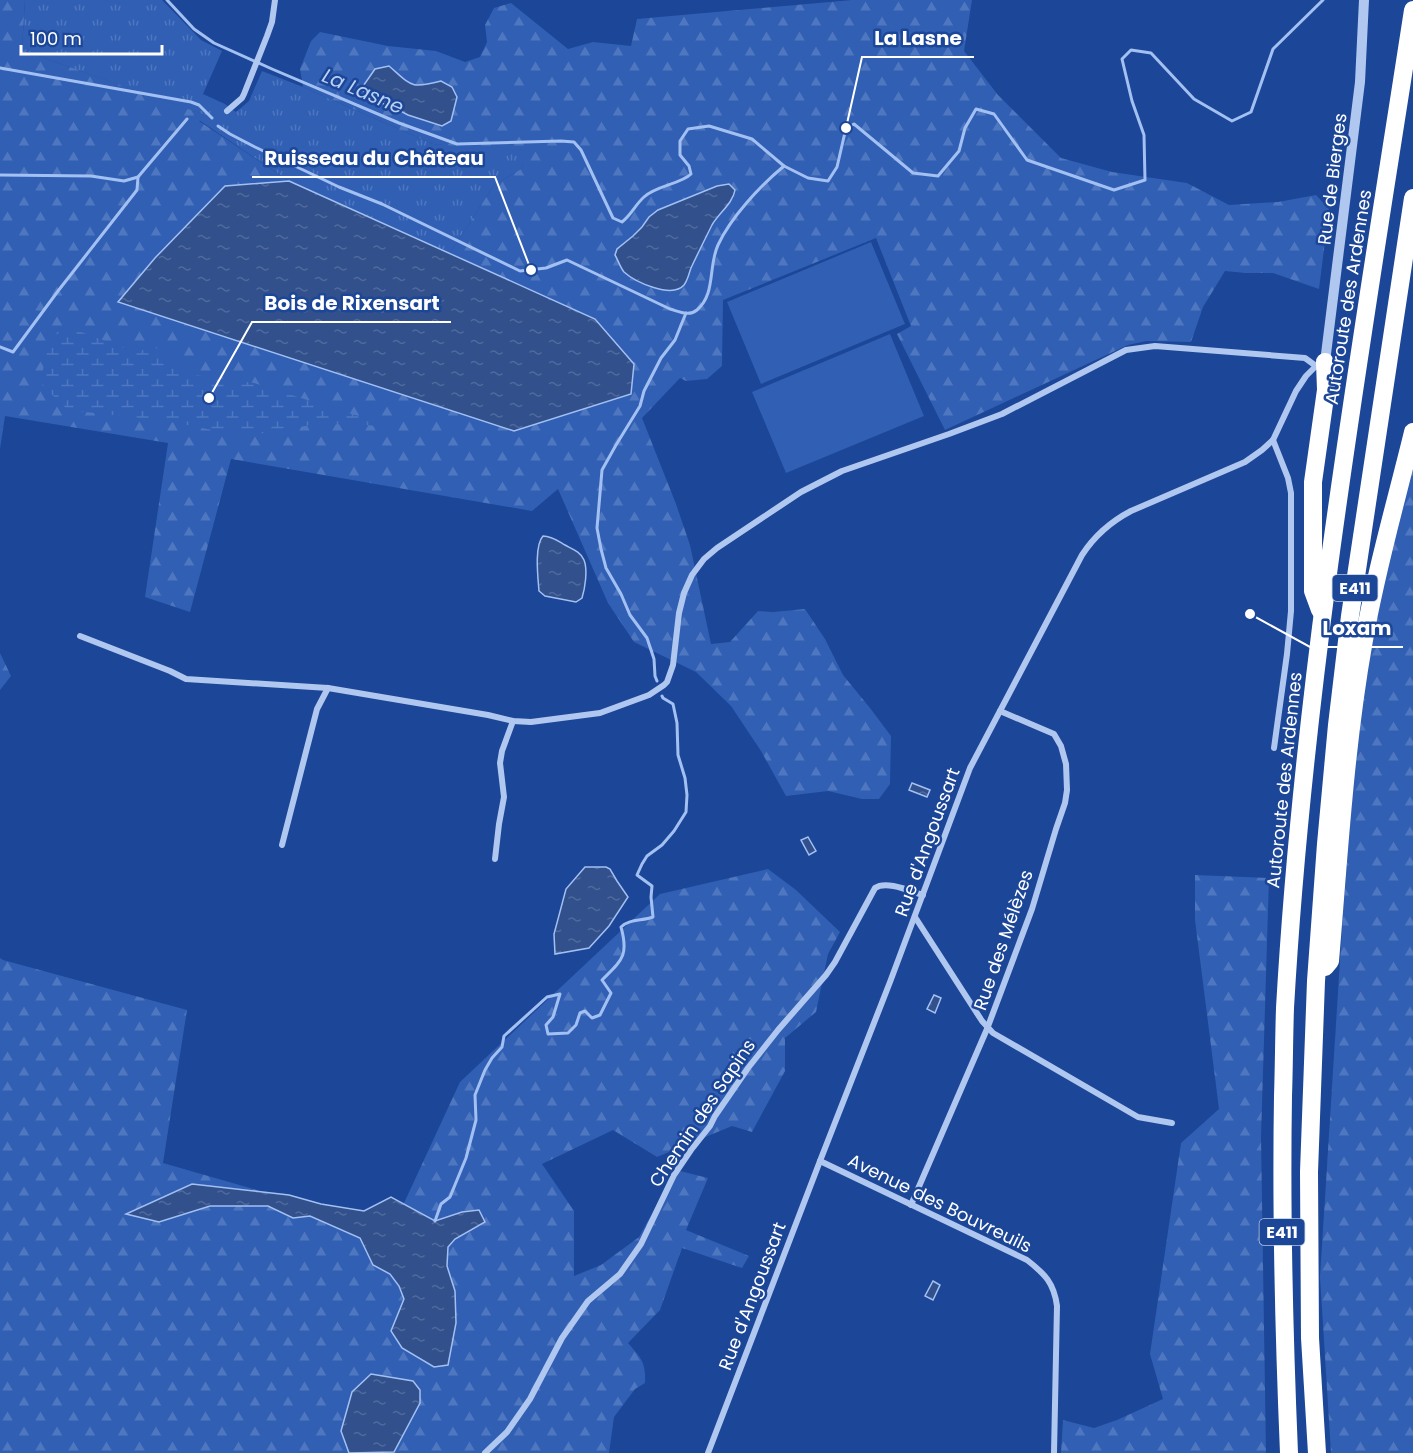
<svg xmlns="http://www.w3.org/2000/svg" width="1413" height="1453" font-family="Poppins,sans-serif">
<defs>
<pattern id="grass-tufts" width="24" height="20" patternUnits="userSpaceOnUse" patternTransform="scale(1.5)"><rect width="24" height="20" fill="#305fb4"/><path d="M3 7l-1-3M5 7V3M7 7l1-3M15 17l-1-3M17 17v-4M19 17l1-3" fill="none" stroke="#4f77bf"/></pattern>
<pattern id="forest-firs" width="22" height="20" patternUnits="userSpaceOnUse" patternTransform="scale(1.5)"><rect width="22" height="20" fill="#305fb4"/><path d="M5 1l3.5 6h-7zM16 11l3.5 6h-7z" fill="#4f77bf"/></pattern>
<pattern id="wetland-marsh" width="20" height="14" patternUnits="userSpaceOnUse" patternTransform="scale(1.5)"><rect width="20" height="14" fill="#305fb4"/><path d="M1 5h8M5 5V1M11 12h8M15 12V8" fill="none" stroke="#4f77bf"/></pattern>
<pattern id="water-ripples" width="26" height="14" patternUnits="userSpaceOnUse" patternTransform="scale(1.5)"><rect width="26" height="14" fill="#31508c"/><path d="M2 4q2-2 4 0t4 0M15 11q2-2 4 0t4 0" fill="none" stroke="#506a9d"/></pattern>
</defs>
<rect width="100%" height="100%" fill="#1c4697"/>
<!-- grass -->
<polygon fill="url(#grass-tufts)" points="25,0 162,0 201,40 222,51 203,94 225,104 236,112 249,101 262,71 303,87 433,144 527,150 521,169 494,185 450,253 289,181 199,120 207,116 22,50"/>
<!-- forest -->
<g fill="url(#forest-firs)" fill-rule="evenodd">
<path d="M 0,0 L 25,0 L 22,50 L 208,116 L 199,121 L 289,181 L 225,186 L 411,396 L 514,431 L 595,319 L 450,253 L 494,185 L 521,169 L 526,150 L 482,149 L 433,144 L 303,87 L 300,69 L 311,41 L 320,32 L 388,46 L 436,51 L 465,62 L 480,57 L 487,42 L 485,25 L 494,8 L 511,3 L 568,49 L 593,42 L 631,46 L 637,19 L 852,0 L 972,0 L 964,51 L 998,95 L 1061,158 L 1112,172 L 1187,183 L 1229,205 L 1278,202 L 1316,195 L 1329,209 L 1319,289 L 1273,273 L 1245,273 L 1225,271 L 1203,307 L 1191,342 L 1146,341 L 1128,345 L 945,430 L 897,334 L 911,326 L 876,238 L 723,300 L 722,366 L 707,379 L 686,381 L 680,378 L 642,418 L 676,504 L 690,545 L 711,644 L 730,642 L 758,611 L 773,612 L 805,609 L 825,639 L 843,675 L 870,708 L 891,736 L 890,784 L 879,799 L 862,799 L 828,791 L 786,796 L 761,751 L 731,706 L 696,672 L 634,642 L 608,603 L 558,489 L 532,511 L 231,459 L 190,612 L 145,597 L 168,443 L 5,416 L 0,449 ZM 404,79 L 413,86 L 423,85 L 441,81 L 441,126 L 408,115 L 393,107 L 378,102 ZM 717,186 L 734,197 C 714,219 695,254 687,282 L 617,249 L 633,236 L 642,227 L 649,217 L 658,210 Z"/>
<polygon points="1413,467 1413,1453 1331,1453 1320,1277 1343,913 1361,687 1382,570"/>
<polygon points="0,653 11,676 0,690"/>
<path d="M 768,869 L 796,890 L 840,932 L 828,954 L 816,1012 L 785,1038 L 785,1071 L 752,1132 L 732,1126 L 657,1157 L 613,1130 L 542,1164 L 574,1211 L 574,1276 L 601,1265 L 639,1237 L 676,1170 L 708,1178 L 686,1230 L 749,1256 L 742,1268 L 682,1248 L 660,1310 L 628,1343 C 641,1358 646,1362 645,1383 L 635,1389 L 614,1417 L 609,1453 L 0,1453 L 0,958 L 3,960 L 187,1010 L 163,1163 L 392,1229 L 460,1082 L 660,894 Z"/>
<polygon points="1195,875 1269,878 1261,1137 1266,1453 1061,1453 1063,1420 1094,1428 1117,1420 1163,1399 1150,1354 1181,1143 1219,1109 1195,920"/>
</g>
<!-- wetland -->
<polygon fill="url(#wetland-marsh)" points="73,329 135,352 155,347 187,374 254,383 392,427 352,424 312,425 258,434 217,431 167,421 68,410 41,384 45,357 57,332"/>
<!-- pitch -->
<g fill="#305fb4">
<polygon points="871,242 905,324 761,384 727,302"/>
<polygon points="890,334 924,416 786,473 752,392"/>
</g>
<!-- water -->
<g fill="url(#water-ripples)" stroke="#a3c0f2" stroke-width="1.5">
<path d="M 389,66 C 412,86 410,89 441,81 L 452,87 L 457,97 L 451,121 L 442,126 L 408,115 L 393,107 L 378,102 L 361,89 L 375,69 Z"/>
<polygon points="289,181 595,319 634,364 631,394 514,431 118,302 155,258 225,186"/>
<path d="M 729,184 L 735,190 C 733,203 719,213 712,225 C 705,239 698,253 691,268 C 689,273 688,280 684,285 C 672,299 635,282 624,272 C 620,267 618,260 615,255 L 617,249 L 633,236 L 642,227 L 649,217 L 658,210 L 717,186 Z"/>
<path d="M 543,536 C 552,536 558,541 565,545 C 572,549 581,552 584,560 C 588,570 585,588 582,598 L 576,602 L 545,596 L 539,591 C 538,578 534,546 543,536 Z"/>
<polygon points="912,783 930,790 927,797 909,790"/>
<polygon points="808,837 816,851 809,855 801,840"/>
<polygon points="585,867 606,867 610,869 617,881 628,897 609,926 589,948 555,954 554,934 566,889"/>
<polygon points="934,995 941,998 935,1013 927,1009"/>
<polygon points="192,1184 289,1195 321,1204 364,1211 391,1197 435,1221 462,1212 479,1210 485,1222 455,1239 448,1247 447,1266 455,1291 456,1323 448,1365 434,1367 402,1348 391,1331 404,1299 399,1286 390,1274 373,1265 360,1238 310,1216 293,1218 268,1206 210,1206 159,1222 126,1214"/>
<polygon points="933,1281 940,1285 933,1300 925,1296"/>
<polygon points="371,1374 413,1381 420,1390 420,1403 394,1452 349,1453 341,1431 352,1392"/>
</g>
<g fill="none" stroke-linecap="round" stroke-linejoin="round">
<!-- stream -->
<g stroke="#a3c0f2" stroke-width="3">
<path d="M 167,0 L 194,29 L 214,43 L 272,69 L 399,123 L 457,144 L 561,141 L 574,142 L 581,150 L 613,218 L 622,222 C 632,214 635,205 644,197 C 655,186 681,184 691,174 L 689,166 L 680,155 L 680,141 L 688,129 L 709,126 L 752,139 L 784,166 L 808,178 L 828,181 L 837,167 L 846,128 L 854,124 L 913,173 L 938,176 L 959,151 L 965,128 L 976,109 L 994,114 L 1027,160 L 1114,190 L 1145,180 L 1144,135 L 1132,101 L 1122,59 L 1131,50 L 1151,53 L 1194,99 L 1232,121 L 1251,112 L 1273,49 L 1323,0"/>
<polyline points="0,68 191,102 199,105 212,118"/>
<path d="M 218,126 L 230,134 L 255,147 L 339,187 L 382,204 L 520,271 L 546,268 L 567,260 L 670,309 C 678,311 689,317 697,310 C 716,294 708,266 718,245 C 731,217 760,186 784,166"/>
<polyline points="0,175 91,176 124,181 138,177"/>
<polyline points="0,347 13,352 58,291 137,190 138,177 187,119"/>
<polyline points="657,681 655,676 654,659 647,638 630,615 621,594 606,568 601,549 597,528 602,470 616,445 640,406 644,391 661,358 675,340 686,313"/>
<path d="M 435,1221 L 441,1204 L 450,1197 L 466,1158 L 476,1120 L 475,1095 L 485,1070 L 492,1058 L 502,1047 L 504,1036 L 547,997 L 560,994 L 553,1017 L 546,1025 L 548,1034 L 568,1033 L 576,1025 L 580,1013 L 585,1011 L 592,1018 L 600,1015 L 611,993 L 602,980 C 622,960 629,956 621,927 C 629,919 642,921 653,917 L 651,897 L 652,886 L 637,875 L 642,864 L 647,856 L 662,845 L 674,831 L 686,812 L 687,795 L 685,778 L 678,755 L 677,723 L 673,704 L 663,698 L 662,696"/>
</g>
<!-- minor -->
<g stroke="#b0c7f0" stroke-width="6">
<polyline points="227,111 242,98 244,94 267,36 272,22 275,0"/>
<polyline points="1273,440 1288,478 1291,493 1291,611 1287,654 1274,748"/>
<polyline points="80,636 170,671 186,679 328,688 488,715 513,721 531,722 600,713 649,695 664,685 667,682 673,665 679,613 684,593 692,575 704,559 717,548 801,492 842,471 949,434 1002,414 1126,350 1155,346 1305,358 1316,366"/>
<polyline points="282,845 317,709 328,688"/>
<polyline points="495,859 499,824 504,797 500,763 502,751 513,721"/>
<polyline points="915,917 982,1021 993,1033 1138,1117 1172,1123"/>
<path d="M 820,1161 L 1027,1260 C 1045,1274 1054,1283 1057,1306 L 1054,1453"/>
<polyline points="911,1205 987,1029 1032,909 1056,829 1065,803 1067,790 1066,764 1061,746 1054,734 1000,711"/>
<path d="M 485,1453 L 507,1432 L 530,1399 L 562,1338 L 588,1301 L 620,1274 L 641,1244 L 674,1175 L 691,1150 L 710,1126 L 715,1116 L 748,1068 L 778,1030 L 826,975 L 835,962 L 875,888 C 886,880 910,891 923,895"/>
<path d="M 708,1453 L 820,1161 L 890,982 L 970,768 L 1082,555 C 1095,535 1110,522 1131,511 L 1245,462 L 1262,450 L 1273,440 L 1296,391 L 1306,376 L 1316,366 L 1320,365"/>
</g>
<!-- tertiary -->
<polyline stroke="#b0c7f0" stroke-width="10" points="1325,362 1360,82 1364,0"/>
<!-- motorway -->
<g stroke="#fff" stroke-width="18">
<polyline points="1320,610 1313,591 1313,482 1326,390 1325,362"/>
<path d="M 1325,967 L 1330,961 C 1339,854 1345,746 1364,640 C 1376,570 1396,502 1413,432"/>
<path d="M 1289,1453 C 1284,1334 1281,1215 1283,1096 C 1284,1066 1284,1037 1285,1008 C 1304,673 1362,341 1413,10"/>
<polyline points="1317,1453 1310,1338 1309,1172 1316,981 1326,844 1337,725 1350,616 1413,198"/>
</g>
</g>
<g text-anchor="middle" dominant-baseline="central" stroke-width="5" stroke-linejoin="round" paint-order="stroke">
<!-- shield labels -->
<g fill="#1c4697" stroke="#bbc8e0" stroke-width="1.5">
<rect x="1332.5" y="575" width="45" height="26" rx="4.5"/>
<rect x="1259.5" y="1219" width="45" height="26" rx="4.5"/>
</g>
<g font-size="16" font-weight="bold" fill="#fff">
<text x="1355" y="588">E411</text>
<text x="1282" y="1232">E411</text>
</g>
<!-- street labels -->
<g font-size="18" fill="#fff" stroke="#1c4697">
<text transform="translate(1332 179) rotate(-83)">Rue de Bierges</text>
<text transform="translate(1348 297) rotate(-81)">Autoroute des Ardennes</text>
<text transform="translate(1284 780) rotate(-84)">Autoroute des Ardennes</text>
<text transform="translate(927 842) rotate(-70)">Rue d'Angoussart</text>
<text transform="translate(1003 940) rotate(-71)">Rue des Mélèzes</text>
<text transform="translate(702 1113) rotate(-56)">Chemin des Sapins</text>
<text transform="translate(940 1203) rotate(26)">Avenue des Bouvreuils</text>
<text transform="translate(752 1296) rotate(-69)">Rue d'Angoussart</text>
</g>
<!-- water labels -->
<g font-size="20" font-style="italic" fill="#bcd1f6" stroke="#1c4697">
<text transform="translate(363 91) rotate(23)">La Lasne</text>
</g>
</g>
<!-- callouts -->
<path fill="none" stroke="#fff" stroke-width="2" d="M846 128L862 57H974M531 270L495 177H252M209 398L252 322H451M1250 614L1310 647H1403"/>
<g fill="#fff" stroke="#1c4697" stroke-width="2">
<circle cx="846" cy="128" r="6"/>
<circle cx="531" cy="270" r="6"/>
<circle cx="209" cy="398" r="6"/>
<circle cx="1250" cy="614" r="6"/>
</g>
<g font-size="20" text-anchor="middle" font-weight="bold" fill="#fff" stroke="#1c4697" stroke-width="5" stroke-linejoin="round" paint-order="stroke">
<text x="918" y="45">La Lasne</text>
<text x="374" y="165">Ruisseau du Château</text>
<text x="352" y="310">Bois de Rixensart</text>
<text x="1357" y="635">Loxam</text>
</g>
<!-- scale -->
<path d="M21 45v9h141v-9" fill="none" stroke="#ffffff" stroke-width="3"/>
<text x="30" y="45" font-size="18" fill="#ffffff" stroke="#1c4697" stroke-width="4.5" paint-order="stroke">100 m</text>
</svg>
